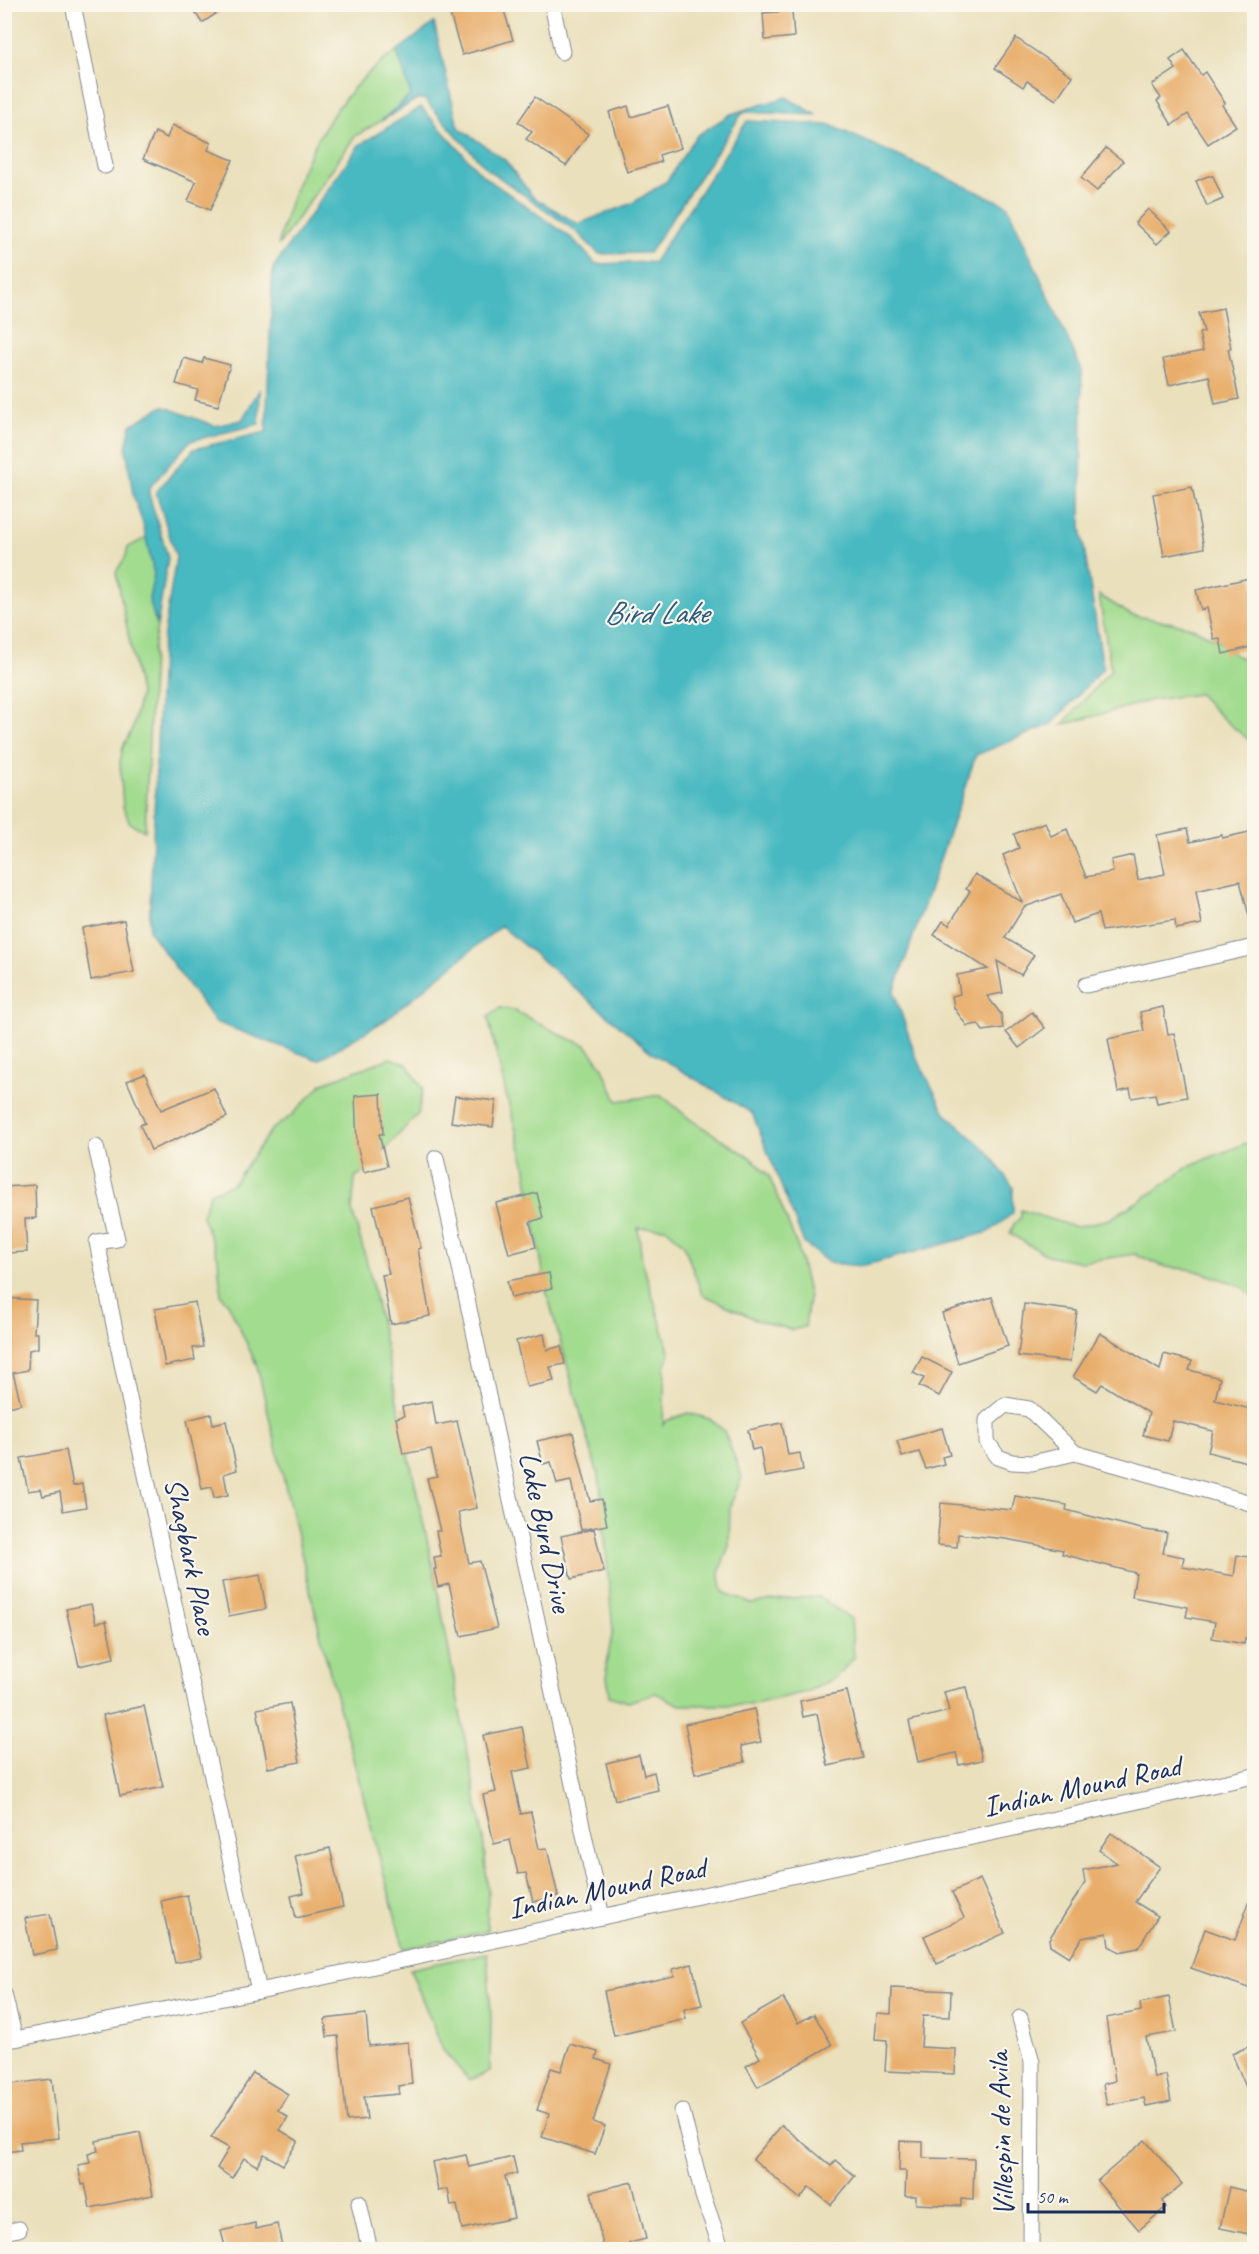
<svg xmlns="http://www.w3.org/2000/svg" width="1259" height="2254" font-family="Caveat,sans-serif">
<rect width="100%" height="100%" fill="#fbf7ec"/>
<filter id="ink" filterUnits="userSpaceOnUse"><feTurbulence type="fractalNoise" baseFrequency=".0167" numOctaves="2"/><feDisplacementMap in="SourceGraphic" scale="12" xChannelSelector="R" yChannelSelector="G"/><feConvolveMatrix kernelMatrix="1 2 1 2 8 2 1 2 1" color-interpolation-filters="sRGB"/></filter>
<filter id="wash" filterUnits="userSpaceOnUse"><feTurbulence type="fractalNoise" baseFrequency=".008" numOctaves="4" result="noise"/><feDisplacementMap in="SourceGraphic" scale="24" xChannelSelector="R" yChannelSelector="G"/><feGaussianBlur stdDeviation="1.35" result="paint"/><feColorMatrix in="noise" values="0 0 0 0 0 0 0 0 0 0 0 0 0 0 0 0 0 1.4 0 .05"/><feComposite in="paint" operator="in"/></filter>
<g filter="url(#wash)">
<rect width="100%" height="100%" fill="#eae0bc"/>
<!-- green -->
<g fill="#a2dc8f" stroke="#5e8676" stroke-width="1.5">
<path d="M 397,51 L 411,95 L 381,121 L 355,136 L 278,246 C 295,172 331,94 397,51 Z"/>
<polygon points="146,538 154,574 149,599 157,626 153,651 145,831 130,823 123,807 120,762 123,747 133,727 140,694 116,572 126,556 128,547"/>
<polygon points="1099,595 1131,615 1188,626 1218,640 1235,655 1254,664 1254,744 1222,718 1199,694 1152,700 1062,725 1111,670"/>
<polygon points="500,1008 514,1010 563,1036 586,1045 602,1066 617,1101 661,1095 691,1120 753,1159 769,1176 798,1248 809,1298 805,1327 792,1330 757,1320 702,1294 684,1245 666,1228 638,1228 642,1261 670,1354 665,1365 663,1425 666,1421 688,1413 710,1419 724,1431 742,1477 730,1506 729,1546 719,1572 723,1592 752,1604 773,1600 819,1597 851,1619 854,1658 835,1678 806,1692 750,1705 680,1705 656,1693 628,1702 609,1696 606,1664 613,1631 600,1482 546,1290 525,1164 506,1094 488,1017"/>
<polygon points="390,1058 407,1064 423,1089 418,1114 384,1150 368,1157 365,1172 355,1178 352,1210 369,1270 437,1586 483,1837 488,1892 487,1931 404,1949 325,1654 257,1366 229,1305 221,1295 218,1258 202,1216 210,1193 230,1185 236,1180 271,1130 292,1115 323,1083"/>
<polygon points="1254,1140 1254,1297 1239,1285 1194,1270 1165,1267 1135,1254 1082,1262 1047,1255 1010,1234 1014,1224 1021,1217 1021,1210 1075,1227 1110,1219 1155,1191 1191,1165"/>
<polygon points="487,1953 491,2015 490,2072 469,2080 443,2050 410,1969"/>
</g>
<!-- water -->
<g fill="#4ab9c1" stroke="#327490" stroke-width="1.5">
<polygon points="434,23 458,127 505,160 533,197 578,224 633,203 667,181 696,136 731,114 786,97 817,115 745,112 741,115 649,253 599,254 577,232 487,169 424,99 417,99 381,121 411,95 397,51"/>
<polygon points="421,107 482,175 573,239 596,264 654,262 747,121 830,125 1007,205 1082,370 1081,528 1103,668 1052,724 976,755 894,992 915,1054 945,1113 988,1152 1013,1187 1013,1213 989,1232 862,1266 829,1263 804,1243 752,1113 652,1053 501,926 386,1020 318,1060 215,1022 149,931 161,653 176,557 156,492 194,449 266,432 273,268 359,145"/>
<polygon points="260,389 259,424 190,441 149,488 149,494 168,558 157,626 149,599 154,574 143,524 133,495 126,447 131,425 163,406 215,426 242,420"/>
</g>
<g id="blocks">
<!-- building -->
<g fill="#e8ad6b">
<polygon points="190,4 231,4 202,23"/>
<polygon points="447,4 502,4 513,40 462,55"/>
<polygon points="792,11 794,37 765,40 763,13"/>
<polygon points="1016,38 1072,76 1056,100 1027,81 1023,87 995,68"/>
<polygon points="1184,50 1201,75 1205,72 1225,103 1222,105 1236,126 1208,144 1188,114 1172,125 1157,101 1161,98 1152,85 1176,69 1170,60"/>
<polygon points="535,97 588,134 566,166 526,139 532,132 518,122"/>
<polygon points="628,106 631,117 668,106 681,148 659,155 661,162 627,172 609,112"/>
<polygon points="172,125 211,143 208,150 233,160 210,210 188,201 196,182 143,159 155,132 167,138"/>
<polygon points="1106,148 1123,161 1097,191 1081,178"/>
<polygon points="1208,176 1213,176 1223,199 1207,206 1196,181"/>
<polygon points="1148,209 1171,231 1157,244 1135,223"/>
<polygon points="1223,308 1231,348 1228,349 1239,399 1215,404 1209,376 1169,385 1163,359 1203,351 1199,333 1204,332 1199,313"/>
<polygon points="184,358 202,363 204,358 230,365 218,406 195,400 198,390 176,384"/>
<polygon points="1192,487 1204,548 1164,556 1153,494"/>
<polygon points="1254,577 1254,646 1223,654 1220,639 1214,640 1207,608 1201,610 1196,590"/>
<polygon points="1045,822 1051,836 1067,829 1086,877 1113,872 1111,860 1133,855 1138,880 1165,874 1157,835 1187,829 1190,842 1222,835 1222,838 1254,831 1254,916 1249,916 1240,881 1196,891 1202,924 1176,929 1175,920 1102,931 1098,914 1072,923 1061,894 1024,907 1005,938 1034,955 1021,975 997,961 1003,993 987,996 1001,1014 1003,1028 983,1031 978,1024 967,1026 954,1008 952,996 960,994 957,975 988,969 934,935 943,921 949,925 970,891 966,889 975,874 1022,902 1003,855 1019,848 1014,834"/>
<polygon points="124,920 134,972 91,980 82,928"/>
<polygon points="1163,1007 1168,1034 1174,1033 1187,1097 1157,1103 1155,1094 1132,1098 1130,1089 1118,1092 1108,1039 1144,1031 1140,1012"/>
<polygon points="1032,1012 1045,1028 1019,1048 1006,1032"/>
<polygon points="145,1074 161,1110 214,1088 227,1117 151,1150 140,1125 145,1123 127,1081"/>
<polygon points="381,1094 383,1134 379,1134 387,1166 364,1172 357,1145 355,1096"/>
<polygon points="455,1096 496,1101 493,1127 451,1122"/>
<polygon points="35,1185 36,1218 25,1219 27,1252 5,1253 5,1187"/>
<polygon points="537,1193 543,1218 530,1222 536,1247 509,1254 496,1203"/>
<polygon points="408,1197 421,1248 418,1249 430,1316 391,1324 382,1275 389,1274 373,1206"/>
<polygon points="549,1273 552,1288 511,1298 507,1281"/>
<polygon points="992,1297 1008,1346 958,1363 942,1313"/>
<polygon points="4,1298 36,1300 34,1333 38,1333 38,1348 29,1350 28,1370 13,1373 21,1404 4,1408"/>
<polygon points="195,1302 203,1347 193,1348 195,1360 165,1366 155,1309"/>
<polygon points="1024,1304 1077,1311 1070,1362 1018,1356"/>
<polygon points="1100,1333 1160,1370 1164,1354 1192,1361 1189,1370 1220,1378 1215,1400 1254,1410 1254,1464 1208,1452 1213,1431 1173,1421 1168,1441 1143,1435 1149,1413 1102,1384 1097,1391 1073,1377"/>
<polygon points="544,1334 547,1350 561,1346 565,1364 550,1367 554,1381 527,1387 516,1341"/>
<polygon points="922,1357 952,1372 939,1396 919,1386 924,1378 913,1373"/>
<polygon points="432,1401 436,1425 457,1421 477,1508 458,1512 469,1563 480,1561 497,1628 461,1636 449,1584 438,1587 434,1569 436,1569 434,1557 441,1556 436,1531 440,1531 427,1478 437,1476 431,1449 403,1454 396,1418 404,1416 402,1407"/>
<polygon points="211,1414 213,1424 226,1421 237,1470 224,1474 228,1495 214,1498 212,1487 202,1489 187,1420"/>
<polygon points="782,1423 788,1455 800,1453 803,1470 765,1477 760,1448 752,1450 748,1430"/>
<polygon points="942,1428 950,1455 942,1457 944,1464 926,1469 919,1452 902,1457 897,1441"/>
<polygon points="573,1433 590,1501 602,1499 607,1525 581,1530 571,1481 557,1484 551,1462 543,1464 537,1441"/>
<polygon points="66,1450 73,1486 82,1484 86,1507 63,1511 60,1492 43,1496 41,1489 28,1491 21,1458"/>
<polygon points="1015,1496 1067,1505 1066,1510 1145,1530 1167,1533 1163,1553 1184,1557 1182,1567 1234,1576 1237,1555 1254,1558 1254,1640 1245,1638 1244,1644 1212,1638 1215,1622 1186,1617 1188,1607 1132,1597 1136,1573 1062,1554 1063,1550 1006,1539 958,1534 957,1547 937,1545 941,1503 1012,1510"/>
<polygon points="594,1529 604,1571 571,1579 561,1536"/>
<polygon points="260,1575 266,1609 229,1616 222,1582"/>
<polygon points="91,1604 96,1623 106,1621 114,1658 79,1666 66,1609"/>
<polygon points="966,1687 982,1760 959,1765 956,1753 918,1762 909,1721 949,1711 944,1692"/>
<polygon points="847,1691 863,1758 828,1766 817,1714 803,1717 800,1701"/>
<polygon points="290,1703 300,1762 268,1768 257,1709"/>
<polygon points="144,1706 163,1787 120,1796 103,1715"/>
<polygon points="754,1709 761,1742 741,1746 745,1762 695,1774 685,1724"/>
<polygon points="522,1727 531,1768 512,1772 521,1814 531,1812 539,1849 547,1848 558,1896 533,1902 526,1873 518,1874 510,1840 494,1844 483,1795 496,1792 483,1735"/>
<polygon points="639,1755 644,1775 654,1772 658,1790 615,1800 606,1763"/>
<polygon points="1111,1833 1160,1867 1135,1902 1158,1916 1138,1948 1119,1952 1109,1946 1107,1933 1082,1938 1069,1957 1050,1945 1049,1939 1085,1883 1083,1870 1117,1863 1099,1850"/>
<polygon points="330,1848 343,1907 296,1918 291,1896 304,1893 295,1856"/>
<polygon points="980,1879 1005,1933 937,1964 924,1936 964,1918 952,1892"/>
<polygon points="1253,1892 1254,1892 1254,1990 1191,1968 1205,1929 1235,1940"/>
<polygon points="187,1895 201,1958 175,1963 161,1901"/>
<polygon points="50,1914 57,1950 32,1955 25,1918"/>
<polygon points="692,1964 702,2005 684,2009 686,2019 614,2036 604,1991 674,1976 673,1969"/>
<polygon points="892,1988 951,1991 950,2017 923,2016 921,2047 956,2049 955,2074 885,2071 887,2040 875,2039 877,2013 891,2014"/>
<polygon points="1169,1997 1176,2032 1146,2037 1154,2078 1166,2075 1171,2101 1146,2106 1144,2098 1107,2105 1103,2084 1115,2081 1106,2018 1141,2011 1140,2003"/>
<polygon points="783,1998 798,2023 814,2014 832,2045 758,2087 746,2066 760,2058 740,2023"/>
<polygon points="366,2014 369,2046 408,2042 412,2084 398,2086 399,2094 364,2097 367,2119 347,2121 338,2036 327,2037 325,2019"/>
<polygon points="570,2044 598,2052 596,2059 611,2064 593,2122 605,2126 595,2154 542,2137 549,2114 537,2110 551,2068 561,2071"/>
<polygon points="1254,2044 1254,2106 1232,2054"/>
<polygon points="253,2073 288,2094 278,2110 288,2117 280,2130 298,2141 283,2165 264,2154 257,2166 244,2158 232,2178 217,2168 229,2148 211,2138"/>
<polygon points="52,2079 59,2138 20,2142 21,2150 4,2152 4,2085"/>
<polygon points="782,2125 831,2166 836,2160 855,2176 831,2205 809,2187 800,2199 753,2159"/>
<polygon points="140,2132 153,2195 90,2208 85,2184 82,2185 78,2165 90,2163 88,2154 98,2151 96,2141"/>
<polygon points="1145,2140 1182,2184 1162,2201 1166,2207 1139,2230 1097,2181"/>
<polygon points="900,2141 923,2142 923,2158 974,2159 973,2200 961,2199 961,2206 916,2204 916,2196 905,2196 906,2171 899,2171"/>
<polygon points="466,2155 469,2167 513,2157 517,2174 505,2176 514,2218 462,2229 457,2205 451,2206 448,2189 438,2191 432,2162"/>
<polygon points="632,2182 646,2239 629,2243 631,2250 604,2250 591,2192"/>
<polygon points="1229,2187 1254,2193 1254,2235 1220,2228"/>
<polygon points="255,2223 256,2229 277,2224 283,2250 226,2250 221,2231"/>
</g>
</g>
</g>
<g filter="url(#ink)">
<use href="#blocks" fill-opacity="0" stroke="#82888d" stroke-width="1.5"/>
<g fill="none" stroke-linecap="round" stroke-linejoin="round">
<!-- minor casing -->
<g stroke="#82888d" stroke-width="17">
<g id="minor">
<polyline points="73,4 105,166"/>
<polyline points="552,4 562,52"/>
<polyline points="1086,985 1254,947"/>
<polyline points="96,1147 117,1239 97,1242 129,1398 259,1991"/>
<polyline points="436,1158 602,1917"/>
<polyline points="1075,1453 1029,1409 1005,1405 987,1420 987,1442 998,1457 1012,1462 1032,1463 1075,1453 1254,1504"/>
<polyline points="4,1994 15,2039 259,1991 1254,1776"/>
<polyline points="1020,2018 1032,2062 1031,2250"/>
<polyline points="682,2111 703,2196 722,2250"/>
<polyline points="359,2203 370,2250"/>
<polyline points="4,2232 19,2229"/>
</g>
</g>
<!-- minor -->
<use href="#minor" stroke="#fff" stroke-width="15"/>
</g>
</g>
<g text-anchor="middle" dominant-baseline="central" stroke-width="4.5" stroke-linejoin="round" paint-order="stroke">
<!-- street labels -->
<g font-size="30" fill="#1b2f5e" stroke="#fbf7ec">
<text transform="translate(546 1532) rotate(78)">Lake Byrd Drive</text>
<text transform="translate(191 1556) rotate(78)">Shagbark Place</text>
<text transform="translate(1082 1786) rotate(-12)">Indian Mound Road</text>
<text transform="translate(607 1888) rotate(-12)">Indian Mound Road</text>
<text transform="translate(1001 2134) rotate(-92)">Villespin de Avila</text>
</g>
<!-- water labels -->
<g font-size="32" font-style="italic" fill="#29587c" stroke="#fbf7ec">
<text x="656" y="612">Bird Lake</text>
</g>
</g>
<!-- margin -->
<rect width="1259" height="2254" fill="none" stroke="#fbf7ec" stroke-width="24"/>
<!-- scale -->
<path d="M1028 2203v9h136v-9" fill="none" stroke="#1b2f5e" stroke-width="3"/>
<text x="1037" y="2203" font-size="18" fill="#1b2f5e" stroke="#fbf7ec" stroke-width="4.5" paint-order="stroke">50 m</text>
</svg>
